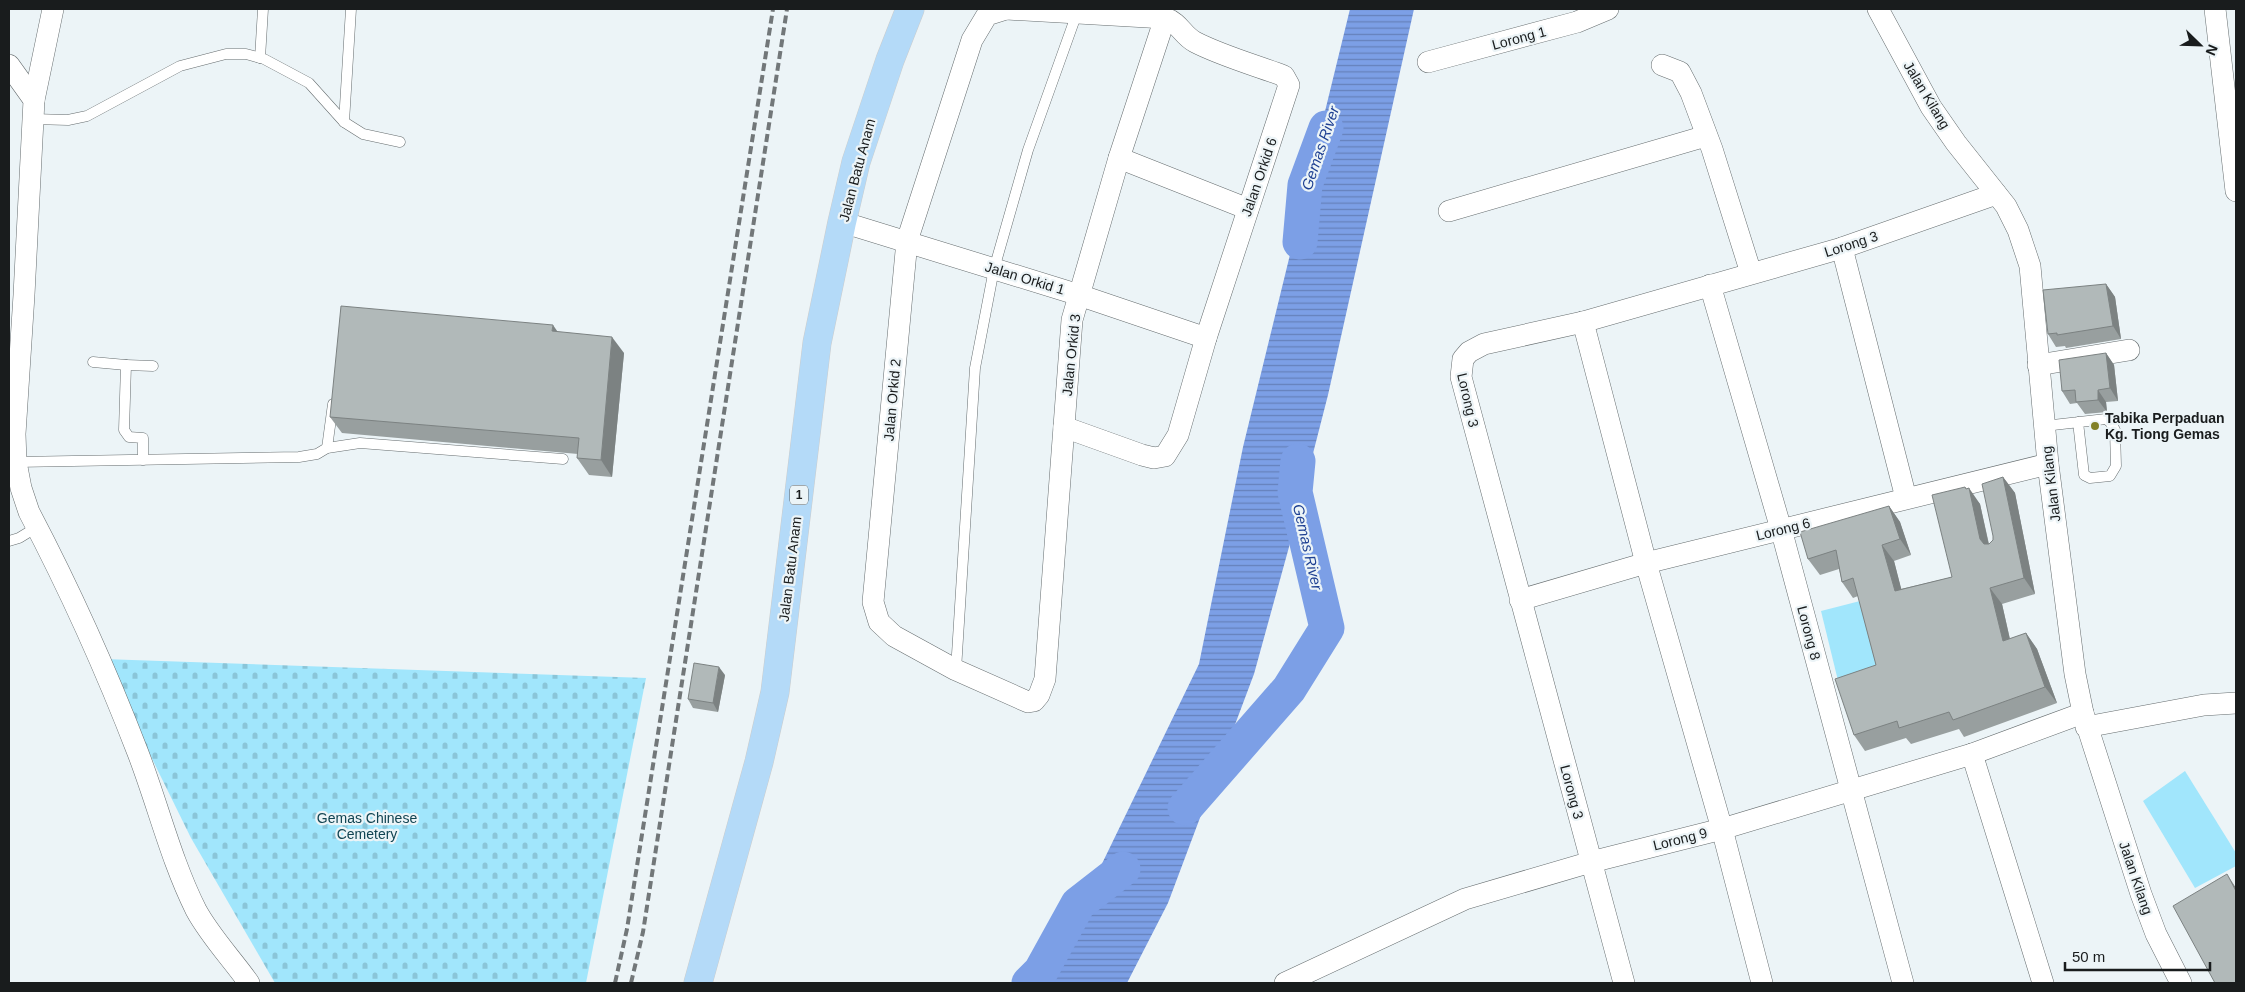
<svg xmlns="http://www.w3.org/2000/svg" width="2245" height="992" font-family="Arial,sans-serif">
<defs>
<pattern id="cemetery-stones" width="16" height="16" patternUnits="userSpaceOnUse" patternTransform="scale(1.25)"><rect width="16" height="16" fill="#a1e6fc"/><path d="M2 7V4a2 2 0 0 1 4 0v3zM10 15v-3a2 2 0 0 1 4 0v3z" fill="#8ac5d8"/></pattern>
<pattern id="water-rules" width="6" height="5" patternUnits="userSpaceOnUse" patternTransform="scale(1.25)"><rect width="6" height="5" fill="#7c9fe6"/><path d="M0 2.5h6" fill="none" stroke="#6581ba"/></pattern>
</defs>
<rect width="100%" height="100%" fill="#ecf4f7"/>
<!-- grass -->
<g fill="#a1e6fc">
<polygon points="1864,600 1884,678 1841,693 1821,611"/>
<polygon points="2185,771 2236,853 2236,866 2195,888 2143,801"/>
</g>
<!-- cemetery -->
<polygon fill="url(#cemetery-stones)" points="103,659 646,678 586,983 275,983 191,838"/>
<!-- water -->
<polygon fill="url(#water-rules)" points="1350,9 1414,9 1328,395 1289,547 1254,674 1168,903 1127,983 1044,983 1199,664 1243,447"/>
<g fill="none" stroke-linecap="round" stroke-linejoin="round">
<!-- river -->
<g stroke="#7c9fe6" stroke-width="35">
<polyline points="1300,242 1305,185 1326,128"/>
<polyline points="1185,808 1289,689 1327,628 1295,492 1298,461"/>
<polyline points="1029,983 1041,971 1078,904 1123,869"/>
</g>
<!-- service casing -->
<g stroke="#666d6f" stroke-width="11">
<g id="service">
<polyline points="260,58 263,9"/>
<polyline points="33,119 68,120 87,116 180,66 226,54 246,54 264,59 309,83 344,122 363,134 400,142"/>
<polyline points="344,122 351,9"/>
<polyline points="93,362 126,365"/>
<polyline points="2044,426 2106,419 2110,422 2115,430 2116,466 2110,476 2090,478 2084,475 2078,422"/>
<polyline points="327,448 333,404"/>
<polyline points="143,460 143,438 129,437 124,430 126,365 153,366"/>
<polyline points="16,462 299,457 317,454 327,448 360,443 563,459"/>
<polyline points="9,541 19,538 37,527"/>
<polyline points="956,670 975,368 994,269 1028,150 1077,13"/>
</g>
</g>
<!-- minor casing -->
<g stroke="#666d6f" stroke-width="22">
<g id="minor">
<polyline points="1006,9 987,15 972,40 907,241 873,602 879,622 894,636 956,670 1028,702 1034,701 1039,695 1045,679 1072,320 1119,158 1165,18"/>
<path d="M 1007,9 L 1165,18 C 1180,23 1182,35 1195,42 C 1222,56 1255,65 1284,76 L 1289,85 L 1206,338 L 1178,435 L 1165,456 L 1154,458 L 1142,455 L 1064,427"/>
<polyline points="1878,9 1931,107 1956,143 2006,206 2018,230 2030,266 2048,464 2075,674 2083,713 2141,894 2156,934 2181,983"/>
<polyline points="2215,9 2236,191"/>
<polyline points="1428,62 1577,22 1608,9"/>
<path d="M 9,65 L 34,100 L 24,295 L 15,434 L 16,462 L 21,488 L 29,512 C 70,590 106,670 138,753 C 158,805 171,860 196,910 C 210,936 232,959 249,983"/>
<polyline points="1662,65 1680,72 1691,93 1712,149 1751,273"/>
<polyline points="34,100 53,9"/>
<polyline points="1119,158 1248,209"/>
<polyline points="1449,211 1706,136"/>
<polyline points="842,222 1079,295 1206,338"/>
<polyline points="1842,248 1906,498"/>
<polyline points="1710,285 1781,529 1903,983"/>
<polyline points="1583,322 1646,563 1722,829 1762,983"/>
<polyline points="2038,365 2129,350"/>
<polyline points="1520,600 1646,563 2048,464"/>
<polyline points="2086,727 2204,705 2236,703"/>
<polyline points="1972,754 2043,983"/>
<polyline points="1285,983 1465,899 1591,862 1722,829 1972,754 2083,713"/>
<polyline points="1624,983 1461,377 1463,359 1469,352 1484,344 1583,322 1842,248 1996,194"/>
</g>
</g>
<!-- trunk casing -->
<g stroke="#cccdcd" stroke-width="29">
<polyline id="trunk" points="698,983 759,762 775,692 817,343 842,222 856,162 890,60 910,9"/>
</g>
<!-- service -->
<use href="#service" stroke="#fff" stroke-width="10"/>
<!-- minor -->
<use href="#minor" stroke="#fff" stroke-width="21"/>
<!-- trunk -->
<use href="#trunk" stroke="#b4daf8" stroke-width="28"/>
<!-- rail -->
<g stroke="#727779" stroke-width="4" stroke-dasharray="8 4" stroke-linecap="butt">
<polyline points="615,983 627,929 773,9"/>
<polyline points="631,983 643,932 787,9"/>
</g>
</g>
<!-- wall -->
<g fill="#989f9f">
<polygon points="2106,284 2115,297 2121,339 2066,348 2065,346 2056,347 2048,334"/>
<polygon points="558,332 624,353 612,477 589,475 577,458 578,454 342,433 330,417"/>
<polygon points="2106,353 2114,365 2118,401 2106,402 2107,412 2085,414 2077,403 2070,404 2062,391"/>
<polygon points="2003,477 2015,493 2035,594 2002,604 2010,639 2026,633 2037,649 2057,703 1964,737 1959,729 1911,744 1906,738 1865,751 1854,735 1876,665 1858,596 1853,598 1842,582 1839,569 1820,575 1808,559 1889,506 1900,522 1911,555 1894,561 1901,589 1952,577 1966,489 1980,504 1989,544 1993,540"/>
<polygon points="725,675 718,712 693,708 688,699"/>
</g>
<!-- shaded-wall -->
<g fill="#7c8282">
<polygon points="2106,284 2115,297 2121,339 2113,326"/>
<polygon points="553,325 564,341 552,331"/>
<polygon points="612,337 624,353 612,477 601,460"/>
<polygon points="2106,353 2114,365 2118,401 2110,388"/>
<polygon points="2098,390 2106,402 2107,412 2098,400"/>
<polygon points="2003,477 2015,493 2035,594 2024,578"/>
<polygon points="1965,487 1970,494 1969,488 1980,504 1991,555 1980,539"/>
<polygon points="1889,506 1900,522 1911,555 1900,539"/>
<polygon points="1882,545 1894,561 1906,607 1895,591"/>
<polygon points="1990,588 2002,604 2014,658 2003,641"/>
<polygon points="2026,633 2037,649 2057,703 2045,687"/>
<polygon points="719,667 725,675 718,712 713,703"/>
<polygon points="2227,874 2236,888 2236,891"/>
</g>
<!-- building -->
<g fill="#b1b9b9" stroke="#7c8282">
<polygon points="2106,284 2113,326 2057,335 2057,333 2048,334 2043,290"/>
<polygon points="341,306 553,325 552,331 612,337 601,460 577,458 579,438 330,417"/>
<polygon points="2106,353 2110,388 2098,390 2098,400 2076,402 2075,390 2062,391 2059,360"/>
<polygon points="2003,477 2024,578 1990,588 2003,641 2026,633 2045,687 1953,720 1949,712 1899,728 1897,721 1854,735 1835,679 1876,665 1853,578 1842,582 1836,550 1808,559 1800,532 1889,506 1900,539 1882,545 1895,591 1952,577 1932,495 1965,487 1966,489 1969,488 1980,539 1984,544 1989,544 1993,540 1993,536 1982,484"/>
<polygon points="694,663 719,667 713,703 688,699"/>
<polygon points="2227,874 2236,891 2236,983 2215,983 2173,906"/>
</g>
<!-- markers -->
<circle fill="#818028" stroke="#ecf4f7" stroke-width="2" cx="2095" cy="426" r="5"/>
<g text-anchor="middle" dominant-baseline="central" stroke-width="4.5" stroke-linejoin="round" paint-order="stroke">
<!-- shield labels -->
<rect fill="#ecf4f7" stroke="#585d5e" stroke-width="1" x="790" y="485.5" width="18" height="19" rx="4"/>
<g font-size="12" font-weight="bold" fill="#191c1d">
<text x="799" y="495">1</text>
</g>
<!-- street labels -->
<g font-size="14" fill="#191c1d" stroke="#ecf4f7">
<text transform="translate(1519 38) rotate(-15)">Lorong 1</text>
<text transform="translate(1927 95) rotate(59)">Jalan Kilang</text>
<text transform="translate(857 170) rotate(-75)">Jalan Batu Anam</text>
<text transform="translate(1259 177) rotate(-71)">Jalan Orkid 6</text>
<text transform="translate(1851 244) rotate(-18)">Lorong 3</text>
<text transform="translate(1025 278) rotate(17)">Jalan Orkid 1</text>
<text transform="translate(1071 355) rotate(-84)">Jalan Orkid 3</text>
<text transform="translate(892 400) rotate(-85)">Jalan Orkid 2</text>
<text transform="translate(1468 400) rotate(77)">Lorong 3</text>
<text transform="translate(2051 484) rotate(-97)">Jalan Kilang</text>
<text transform="translate(1783 529) rotate(-14)">Lorong 6</text>
<text transform="translate(790 569) rotate(-83)">Jalan Batu Anam</text>
<text transform="translate(1809 633) rotate(75)">Lorong 8</text>
<text transform="translate(1572 792) rotate(75)">Lorong 3</text>
<text transform="translate(1680 839) rotate(-14)">Lorong 9</text>
<text transform="translate(2136 878) rotate(71)">Jalan Kilang</text>
</g>
<!-- poi labels -->
<g font-size="14" font-weight="bold" fill="#191c1d" stroke="#ecf4f7" text-anchor="start">
<text x="2105" y="418">Tabika Perpaduan<tspan x="2105" dy="16">Kg. Tiong Gemas</tspan></text>
</g>
<!-- park labels -->
<g font-size="14" fill="#114452" stroke="#ecf4f7">
<text x="367" y="818">Gemas Chinese<tspan x="367" dy="16">Cemetery</tspan></text>
</g>
<!-- water labels -->
<g font-size="15" font-style="italic" fill="#1e4092" stroke="#ecf4f7">
<text transform="translate(1320 148) rotate(-71)">Gemas River</text>
<text transform="translate(1308 547) rotate(77)">Gemas River</text>
</g>
</g>
<!-- border -->
<rect width="2245" height="992" fill="none" stroke="#191c1d" stroke-width="20"/>
<!-- north arrow -->
<g transform="translate(2200 45) rotate(113)" stroke="#ecf4f7" stroke-width="4" paint-order="stroke">
<path d="M0-4L9 19L0 12L-9 19Z" fill="#191c1d"/>
<text y="-8" font-size="14" font-weight="bold" text-anchor="middle" fill="#191c1d">N</text>
</g>
<!-- scale -->
<path d="M2065 962v8h145v-8" fill="none" stroke="#191c1d" stroke-width="2.5"/>
<text x="2072" y="962" font-size="15" fill="#191c1d" stroke="#ecf4f7" stroke-width="4" paint-order="stroke">50 m</text>
</svg>
